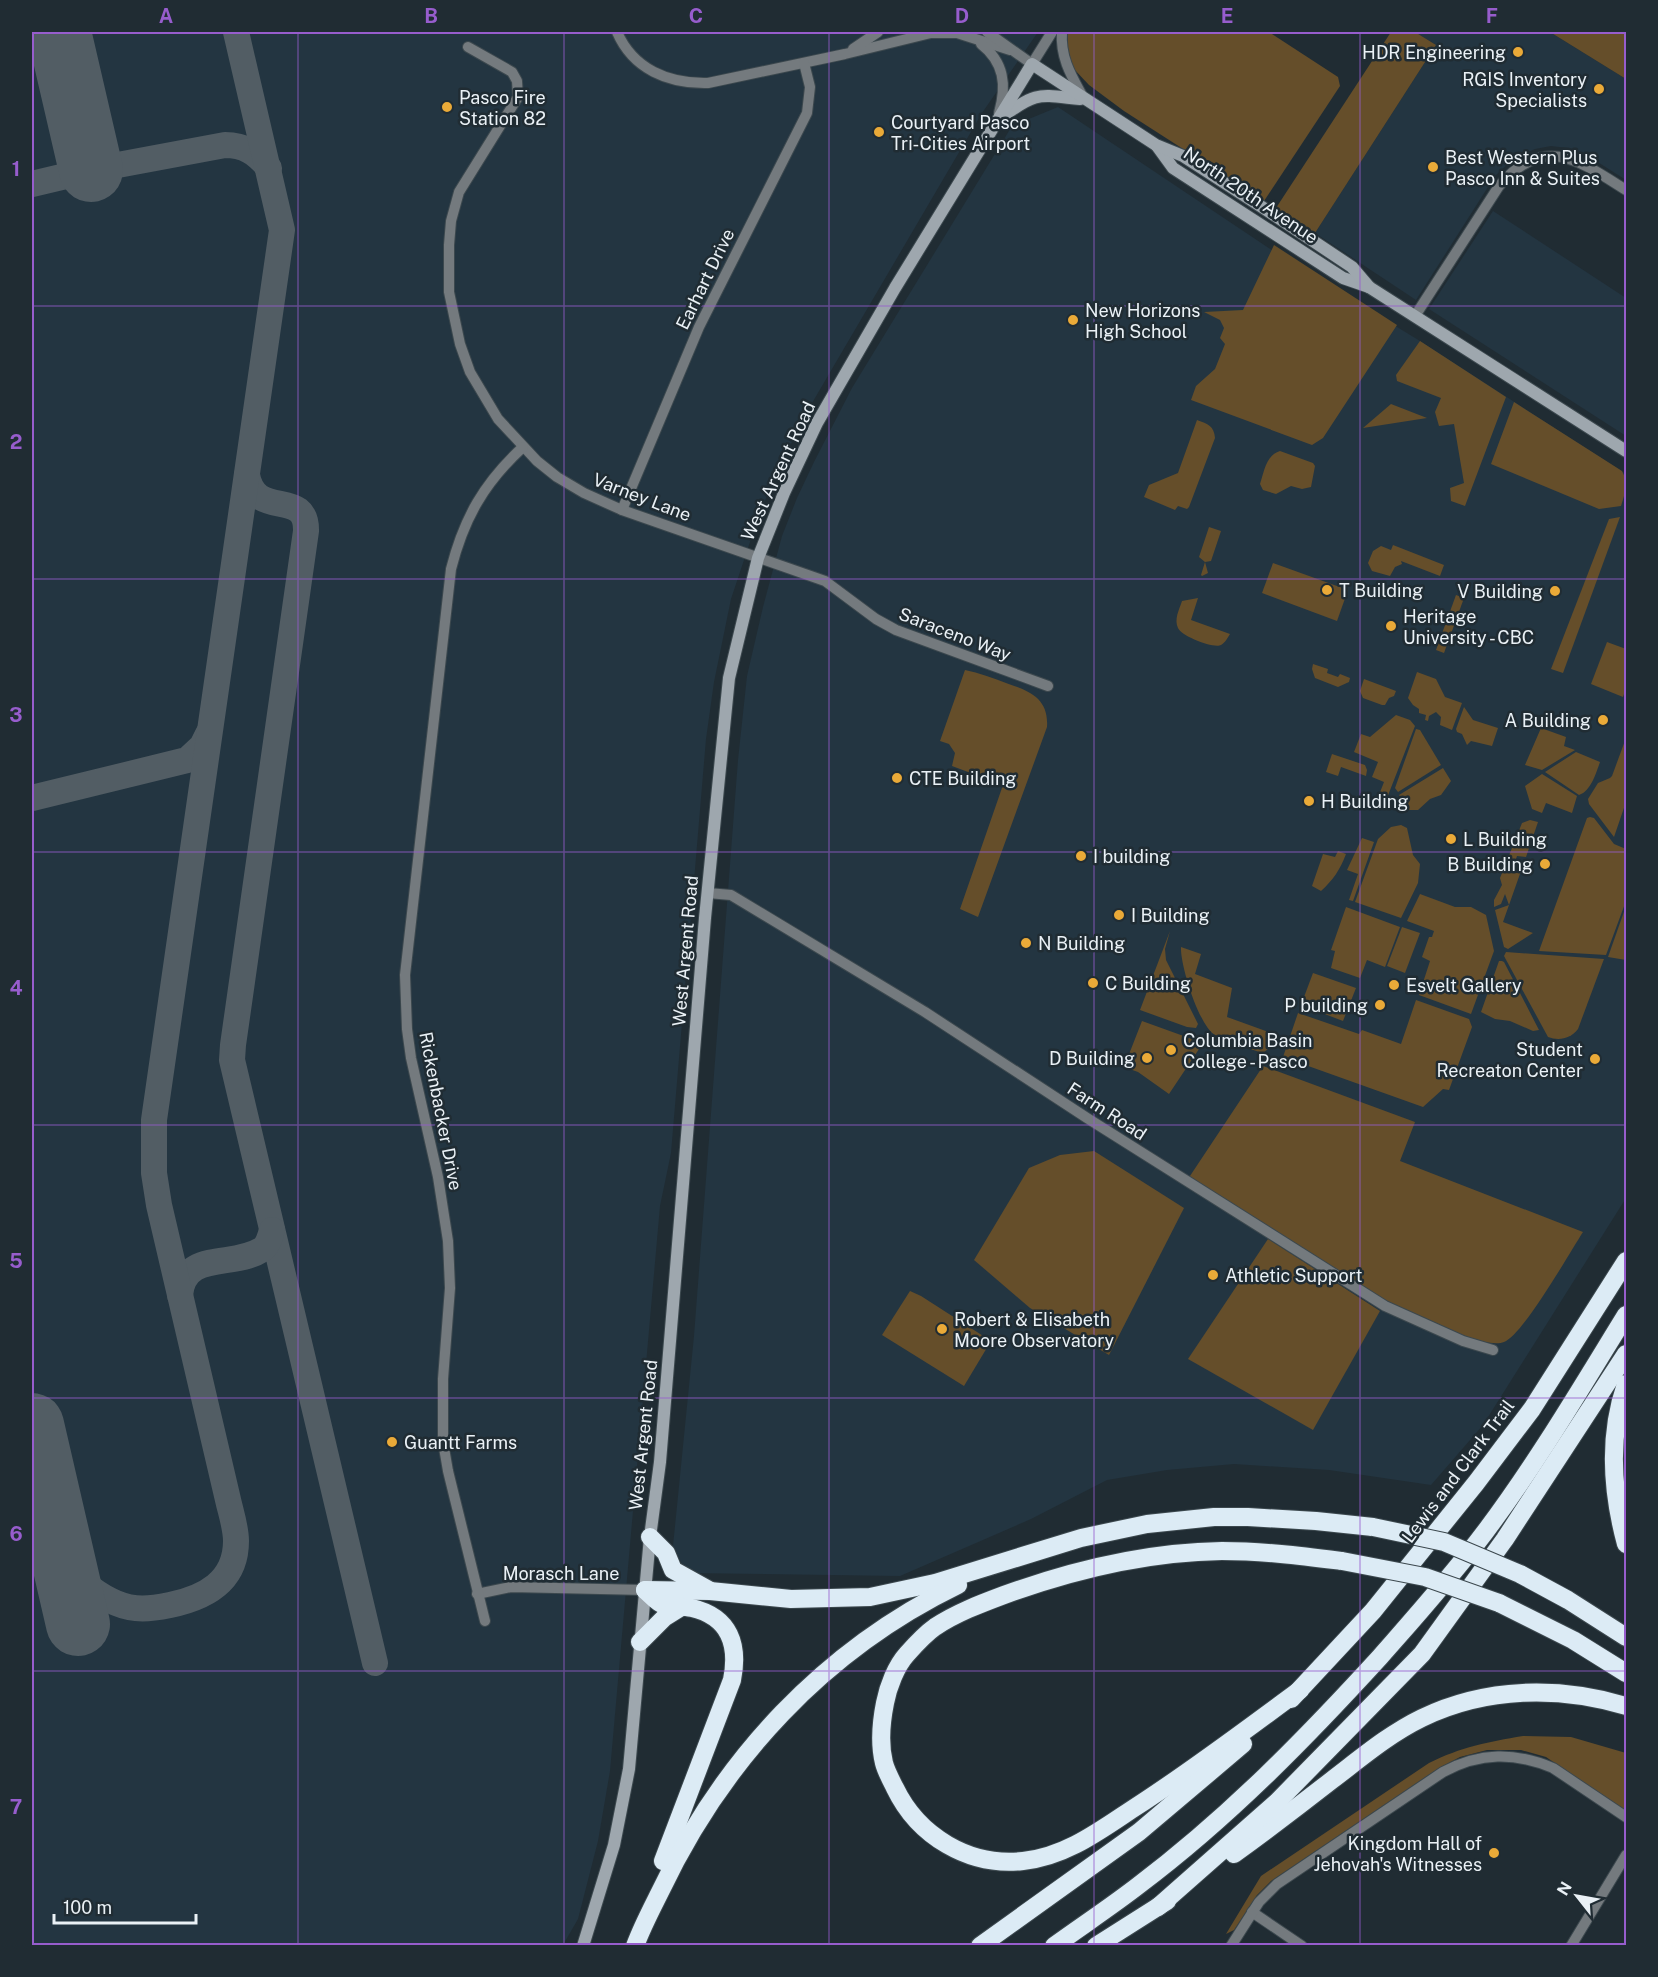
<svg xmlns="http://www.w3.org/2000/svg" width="1658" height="1977" font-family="'Public Sans',sans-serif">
<rect width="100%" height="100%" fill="#202c33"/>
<!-- built -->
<g fill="#233541">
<polygon points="32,32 1038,32 982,113 805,415 772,483 757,521 731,599 714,682 706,739 671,1153 660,1206 610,1771 598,1841 578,1919 563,1945 32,1946"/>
<polygon points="1415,32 1550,32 1626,79 1626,180 1585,154 1567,148 1551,146 1535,149 1514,158 1495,176 1416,300 1315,233 1436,45"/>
<polygon points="1058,107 1276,253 1420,341 1626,474 1626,1198 1483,1425 1431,1485 1329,1470 1234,1464 1167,1470 1107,1480 1031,1519 900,1576 686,1573 673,1546 694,1336 738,760 747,676 763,607 782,536 797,498 814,462 852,388 1012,126"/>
<polygon points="1493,211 1626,298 1626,436 1429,309"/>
</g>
<!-- green -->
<g fill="#654e2a">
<polygon points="1068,32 1269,32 1338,77 1340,86 1264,201 1124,111 1089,85 1072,67 1067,51"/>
<polygon points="1391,32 1415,32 1436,45 1315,233 1276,208"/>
<polygon points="1550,32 1626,32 1626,79"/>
<polygon points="1274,245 1397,325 1323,438 1312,445 1191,400 1196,386 1215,369 1225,344 1220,338 1224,328 1220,320 1204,312 1243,310"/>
<polygon points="1420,341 1506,397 1465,506 1451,501 1450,488 1464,483 1454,424 1439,426 1435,412 1441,398 1397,381 1396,375"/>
<path d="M 1514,402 L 1622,471 C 1629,484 1625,493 1621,506 L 1599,509 L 1491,464 Z"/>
<polygon points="1391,404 1427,418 1363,428"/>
<path d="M 1197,420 C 1208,424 1214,426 1215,438 L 1189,507 L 1187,509 L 1178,506 L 1175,510 L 1144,497 L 1149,485 L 1178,473 Z"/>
<path d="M 1280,451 L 1313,463 L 1315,466 L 1311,487 L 1302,489 L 1291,486 L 1276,494 L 1263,490 L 1260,484 C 1264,472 1266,455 1280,451 Z"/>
<polygon points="1620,517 1563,673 1551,669 1609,519"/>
<polygon points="1209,527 1221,531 1211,561 1205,562 1208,573 1202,576 1201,575 1205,562 1199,557"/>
<polygon points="1393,545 1444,565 1440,576 1401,561 1402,564 1395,567 1390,576 1372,571 1368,563 1373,551 1381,546 1391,550"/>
<polygon points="1273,563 1348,590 1337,621 1262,593"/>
<polygon points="1456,595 1464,598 1444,653 1436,650"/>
<path d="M 1198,598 L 1191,620 L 1230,634 C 1228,637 1225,643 1221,645 C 1214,649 1181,636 1178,628 C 1174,619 1179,610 1182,601 Z"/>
<polygon points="1607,642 1626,649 1626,688 1623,697 1591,684"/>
<polygon points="1313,664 1328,669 1327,673 1338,677 1340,674 1350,678 1349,682 1338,687 1315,678 1312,669"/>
<path d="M 965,670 C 979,673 993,678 1006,683 C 1029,691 1049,698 1047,727 L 978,917 L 960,909 L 1003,785 L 952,766 L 955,753 L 949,744 L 940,741 Z"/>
<polygon points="1417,672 1436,679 1445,697 1462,703 1452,730 1440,725 1441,717 1436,712 1429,716 1428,721 1425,720 1426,715 1419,713 1419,709 1413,705 1408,698"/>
<polygon points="1364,679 1396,691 1394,696 1389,698 1385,705 1382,705 1363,698 1360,691"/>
<polygon points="1464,707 1473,720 1498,728 1492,746 1471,741 1467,745 1462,734 1457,732 1456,729"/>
<polygon points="1396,715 1410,720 1415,726 1387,798 1381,801 1377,800 1384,782 1372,777 1378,762 1354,752 1361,734 1370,737"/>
<polygon points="1541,728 1566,737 1564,746 1575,750 1542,770 1525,765"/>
<polygon points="1416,729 1420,730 1441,765 1398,792 1395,788"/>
<polygon points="1626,738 1626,802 1614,837 1589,804 1588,799 1598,783 1610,778 1612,776"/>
<path d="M 1576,752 L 1600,762 C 1596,773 1591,791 1579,795 L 1545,772 Z"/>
<polygon points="1332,754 1365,765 1367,770 1366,776 1341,767 1338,776 1326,772"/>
<polygon points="1443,768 1451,781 1441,795 1430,799 1418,810 1409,810 1399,795"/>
<polygon points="1542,774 1577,796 1572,813 1546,803 1542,813 1532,809 1525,786"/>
<polygon points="1590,817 1594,818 1614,844 1626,849 1626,901 1606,955 1539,951 1587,818"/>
<polygon points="1530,820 1538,822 1526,857 1517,856 1513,868 1521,871 1503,922 1533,933 1508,949 1504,947 1495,910 1509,905 1505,894 1501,904 1494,907 1494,900 1502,885 1500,878 1522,823"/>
<polygon points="1401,825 1407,828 1413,855 1420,864 1418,883 1401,918 1355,902 1378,839 1391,827"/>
<polygon points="1362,838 1374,842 1353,901 1349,900 1358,874 1347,870"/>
<path d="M 1338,851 L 1346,854 C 1340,870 1333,880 1321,891 L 1312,886 L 1323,854 L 1335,857 Z"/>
<polygon points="1420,894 1455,907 1471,907 1486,915 1494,951 1471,1014 1419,995 1430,961 1422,957 1429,937 1432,937 1434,931 1407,921"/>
<polygon points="1626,906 1626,960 1608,957"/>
<polygon points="1346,907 1400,927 1385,967 1367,960 1360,978 1331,968 1335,951 1331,950"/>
<polygon points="1402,927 1420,933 1405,973 1387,966"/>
<polygon points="1170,931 1165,949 1166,960 1198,1024 1196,1028 1187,1027 1140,1010"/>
<path d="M 1181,947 L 1201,954 L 1195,974 L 1232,988 L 1227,1017 L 1277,1035 L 1273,1045 L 1263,1053 C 1248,1048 1229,1044 1215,1035 C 1199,1026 1180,965 1181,947 Z"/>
<path d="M 1506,952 L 1604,959 L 1578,1029 C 1570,1039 1559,1041 1548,1037 L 1504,956 Z"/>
<polygon points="1502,961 1504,962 1539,1030 1533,1031 1510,1021 1495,1019 1481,1012 1499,961"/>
<polygon points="1313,973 1356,988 1343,1021 1301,1005"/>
<polygon points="1416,1000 1469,1019 1472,1027 1449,1090 1443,1089 1423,1107 1283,1057 1298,1013 1359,1034 1362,1030 1401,1044"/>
<polygon points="1142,1021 1203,1043 1169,1094 1138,1072 1124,1067"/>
<path d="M 1263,1066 L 1415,1122 L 1400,1161 L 1583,1232 C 1570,1252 1523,1335 1504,1342 C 1482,1351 1395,1308 1373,1295 C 1311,1260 1249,1217 1188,1179 Z"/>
<polygon points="1094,1151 1184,1208 1109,1355 1030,1308 974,1260 1029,1168 1060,1155"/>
<polygon points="1268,1239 1380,1311 1313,1430 1188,1359"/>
<polygon points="910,1291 921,1296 991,1341 964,1386 882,1335"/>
<path d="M 1523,1736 L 1571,1737 L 1626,1753 L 1626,1811 L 1546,1757 L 1521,1750 L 1487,1750 L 1460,1757 L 1439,1768 L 1271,1881 L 1257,1895 L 1234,1930 L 1226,1934 L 1261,1876 L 1429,1763 C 1461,1747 1488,1742 1523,1736 Z"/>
</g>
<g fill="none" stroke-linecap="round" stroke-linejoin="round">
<!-- taxiway -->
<g stroke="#525d64" stroke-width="26">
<path d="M 32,184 L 91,170 L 225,145 C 245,145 256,153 269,168"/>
<path d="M 247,475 C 255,521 307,487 306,531 L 233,1045 L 232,1060 L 375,1663"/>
<polyline points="32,798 187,760 202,746 208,734"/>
<path d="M 180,1295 C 184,1250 233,1268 261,1250 C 268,1246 270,1237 272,1230"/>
<path d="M 64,1565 C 79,1580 96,1595 116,1603 C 135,1611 150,1609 170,1605 C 204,1598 236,1582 236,1541 C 236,1529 232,1516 229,1504 L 159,1205 L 154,1173 L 154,1120 L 282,230 L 236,32"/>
</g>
<!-- runway -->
<g stroke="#525d64" stroke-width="64">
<polyline points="59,32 91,170"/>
<polyline points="32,1425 78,1624"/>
</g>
<!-- minor casing -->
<g stroke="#3c484e" stroke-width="12">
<g id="minor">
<path d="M 617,32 C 633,69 668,84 708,83 L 845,54 L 931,33 L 957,33 L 1010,50"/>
<polyline points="987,32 1032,64 1052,32"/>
<path d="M 1062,32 C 1060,58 1072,77 1084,99"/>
<path d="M 981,44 C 1004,62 1007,85 999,113"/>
<polyline points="468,47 512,72 517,81 518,97 459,192 451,221 449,245 449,292 460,344 470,372 498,419 537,461 557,477 584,493 622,510 825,581 876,619 896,630 1048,686"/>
<polyline points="853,49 878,32"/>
<path d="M 1415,316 L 1499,186 C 1544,133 1580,161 1626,190"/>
<polyline points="622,510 699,327 807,113 810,87 804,63"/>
<polyline points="708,893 731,895 925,1012 1087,1118 1385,1306 1463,1341 1493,1350"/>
<polyline points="477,1594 511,1587 645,1590"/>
<path d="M 485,1621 L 448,1471 L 443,1442 L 443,1379 L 450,1288 L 448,1241 L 438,1177 L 411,1058 L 407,1029 L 405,975 L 451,569 C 464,518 484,483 523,447"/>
<polyline points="1252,1912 1302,1946"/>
<path d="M 1231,1946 L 1259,1902 L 1277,1884 L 1443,1772 C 1480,1752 1515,1752 1553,1768 L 1626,1817"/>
<polyline points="1571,1946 1626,1855"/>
</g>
</g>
<!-- secondary casing -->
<g stroke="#3c484e" stroke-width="14">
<g id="secondary">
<path d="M 1002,117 C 1037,91 1039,95 1080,99"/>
<polyline points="1157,146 1173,168 1343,278 1369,287 1626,451"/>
<polyline points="583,1946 614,1845 629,1769 650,1537 660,1462 705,918 729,678 758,558 784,493 817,423 895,288 1032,64 1156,145 1183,156 1265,209 1352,267 1369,287"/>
</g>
</g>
<!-- motorway casing -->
<g stroke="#3c484e" stroke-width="20">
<g id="motorway">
<path d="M 1626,1384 C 1608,1436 1612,1492 1626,1544"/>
<polyline points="650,1537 666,1553 673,1570 709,1590"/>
<polyline points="1520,1574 1568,1600 1626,1637"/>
<polyline points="645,1590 710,1591 791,1599 870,1597 935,1583 1081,1538 1147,1524 1214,1517 1248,1517 1316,1521 1373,1527"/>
<path d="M 645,1590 C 651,1595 657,1603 664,1605 C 673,1607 683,1606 692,1608 C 730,1617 739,1645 732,1680 L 663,1861"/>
<polyline points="1499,1603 1573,1640 1626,1673"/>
<polyline points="640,1642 665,1617 681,1607"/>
<path d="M 1300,1690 C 1244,1731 1189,1773 1131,1810 C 1098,1832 1064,1857 1023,1861 C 969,1867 918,1836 895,1788 C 891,1780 886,1771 884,1763 C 879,1743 881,1723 885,1703 C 888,1687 896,1666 907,1654 C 915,1645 925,1634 935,1627 C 956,1613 980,1604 1004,1595 C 1073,1570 1148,1552 1222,1551 C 1263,1551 1302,1556 1342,1561"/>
<polyline points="1291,1699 1373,1611 1476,1483 1532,1409 1626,1261"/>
<path d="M 1234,1854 C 1267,1830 1300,1805 1332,1780 C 1361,1758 1389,1734 1422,1718 C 1486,1687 1559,1686 1626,1706"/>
<polyline points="1158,1907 1277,1802 1422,1654 1505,1539 1626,1354"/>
<path d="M 635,1946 C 642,1927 651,1910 660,1892 C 723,1759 824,1650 958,1585"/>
<polyline points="980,1946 1139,1832 1243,1744"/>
<path d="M 1054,1946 C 1083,1925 1112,1906 1139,1885 C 1228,1818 1305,1739 1380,1657 C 1416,1616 1452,1576 1485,1532 C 1537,1463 1581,1388 1626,1315"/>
<polyline points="1096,1946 1167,1901"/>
</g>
</g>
<!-- minor -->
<use href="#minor" stroke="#747a7e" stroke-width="10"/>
<!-- secondary -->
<use href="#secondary" stroke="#9ea7ae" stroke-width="12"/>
<!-- motorway -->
<use href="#motorway" stroke="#dcebf5" stroke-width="18"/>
<!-- motorway-bridge casing -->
<g stroke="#3c484e" stroke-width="20" stroke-linecap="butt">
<g id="motorway-bridge">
<polyline points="1373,1527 1444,1542 1520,1574"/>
<polyline points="1342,1561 1425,1577 1499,1603"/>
</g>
</g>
<!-- motorway-bridge -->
<use href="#motorway-bridge" stroke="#dcebf5" stroke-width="18"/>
</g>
<!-- grid -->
<path fill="none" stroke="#975dcd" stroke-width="1.5" stroke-opacity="0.55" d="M 298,32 L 298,1946M 564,32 L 564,1946M 829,32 L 829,1946M 1094,32 L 1094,1946M 1360,32 L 1360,1946M 32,306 L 1626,306M 32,579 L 1626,579M 32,852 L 1626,852M 32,1125 L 1626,1125M 32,1398 L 1626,1398M 32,1671 L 1626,1671"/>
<!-- markers -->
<g fill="#eaaa38" stroke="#202c33" stroke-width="2">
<circle cx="1518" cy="52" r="6"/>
<circle cx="1599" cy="89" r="6"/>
<circle cx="447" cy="107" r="6"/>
<circle cx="879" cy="132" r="6"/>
<circle cx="1433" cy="167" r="6"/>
<circle cx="1073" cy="320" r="6"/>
<circle cx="1327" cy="590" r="6"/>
<circle cx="1555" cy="591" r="6"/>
<circle cx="1391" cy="626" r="6"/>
<circle cx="1603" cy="720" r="6"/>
<circle cx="897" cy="778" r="6"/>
<circle cx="1309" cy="801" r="6"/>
<circle cx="1451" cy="839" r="6"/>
<circle cx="1081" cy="856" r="6"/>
<circle cx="1545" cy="864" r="6"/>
<circle cx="1119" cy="915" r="6"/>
<circle cx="1026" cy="943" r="6"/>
<circle cx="1093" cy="983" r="6"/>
<circle cx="1394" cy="985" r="6"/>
<circle cx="1380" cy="1005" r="6"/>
<circle cx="1171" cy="1050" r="6"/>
<circle cx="1147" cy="1058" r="6"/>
<circle cx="1595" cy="1059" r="6"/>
<circle cx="1213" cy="1275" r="6"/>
<circle cx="942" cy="1329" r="6"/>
<circle cx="392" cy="1442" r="6"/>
<circle cx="1494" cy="1853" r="6"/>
</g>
<g text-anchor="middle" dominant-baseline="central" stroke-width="5" stroke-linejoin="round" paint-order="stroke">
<!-- poi labels -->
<g font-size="18" fill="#eaf1f6" stroke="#202c33" text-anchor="start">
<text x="1506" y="52" text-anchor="end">HDR Engineering</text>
<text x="1587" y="79" text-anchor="end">RGIS Inventory<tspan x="1587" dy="21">Specialists</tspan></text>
<text x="459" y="97">Pasco Fire<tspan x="459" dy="21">Station 82</tspan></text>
<text x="891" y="122">Courtyard Pasco<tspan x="891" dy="21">Tri-Cities Airport</tspan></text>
<text x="1445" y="157">Best Western Plus<tspan x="1445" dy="21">Pasco Inn &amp; Suites</tspan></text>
<text x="1085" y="310">New Horizons<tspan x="1085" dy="21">High School</tspan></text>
<text x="1339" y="590">T Building</text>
<text x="1543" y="591" text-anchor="end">V Building</text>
<text x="1403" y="616">Heritage<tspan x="1403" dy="21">University - CBC</tspan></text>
<text x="1591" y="720" text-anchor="end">A Building</text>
<text x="909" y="778">CTE Building</text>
<text x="1321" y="801">H Building</text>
<text x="1463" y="839">L Building</text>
<text x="1093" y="856">I building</text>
<text x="1533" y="864" text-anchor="end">B Building</text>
<text x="1131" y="915">I Building</text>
<text x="1038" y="943">N Building</text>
<text x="1105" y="983">C Building</text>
<text x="1406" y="985">Esvelt Gallery</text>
<text x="1368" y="1005" text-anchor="end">P building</text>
<text x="1183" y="1040">Columbia Basin<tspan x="1183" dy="21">College - Pasco</tspan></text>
<text x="1583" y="1049" text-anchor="end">Student<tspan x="1583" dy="21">Recreaton Center</tspan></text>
<text x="1135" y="1058" text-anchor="end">D Building</text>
<text x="1225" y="1275">Athletic Support</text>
<text x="954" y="1319">Robert &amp; Elisabeth<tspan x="954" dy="21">Moore Observatory</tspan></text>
<text x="404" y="1442">Guantt Farms</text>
<text x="1482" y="1843" text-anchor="end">Kingdom Hall of<tspan x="1482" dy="21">Jehovah's Witnesses</tspan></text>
</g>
<!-- street labels -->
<g font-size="18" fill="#eaf1f6" stroke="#202c33">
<text transform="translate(1251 195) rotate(34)">North 20th Avenue</text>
<text transform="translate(705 279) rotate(-64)">Earhart Drive</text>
<text transform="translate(778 471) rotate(-65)">West Argent Road</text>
<text transform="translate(642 497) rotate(21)">Varney Lane</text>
<text transform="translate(955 634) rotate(21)">Saraceno Way</text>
<text transform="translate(685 951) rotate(-85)">West Argent Road</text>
<text transform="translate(441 1111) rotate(79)">Rickenbacker Drive</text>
<text transform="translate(1107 1111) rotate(33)">Farm Road</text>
<text transform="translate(643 1435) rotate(-84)">West Argent Road</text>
<text transform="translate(1458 1471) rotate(-53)">Lewis and Clark Trail</text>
<text x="561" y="1573">Morasch Lane</text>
</g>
</g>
<!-- border -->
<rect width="1658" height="1977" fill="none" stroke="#202c33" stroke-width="66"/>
<!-- north arrow -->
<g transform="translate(1577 1896) rotate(301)" stroke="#202c33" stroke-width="4.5" paint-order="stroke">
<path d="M0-4.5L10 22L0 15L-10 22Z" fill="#eaf1f6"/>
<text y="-9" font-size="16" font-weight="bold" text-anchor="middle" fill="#eaf1f6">N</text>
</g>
<!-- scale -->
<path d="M54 1914v9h142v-9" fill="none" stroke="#eaf1f6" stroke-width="3"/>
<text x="63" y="1914" font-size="18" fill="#eaf1f6" stroke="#202c33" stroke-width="4.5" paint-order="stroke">100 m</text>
<rect x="33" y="33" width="1592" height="1911" fill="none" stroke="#975dcd" stroke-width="2"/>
<g font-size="20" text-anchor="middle" font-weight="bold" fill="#975dcd">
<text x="166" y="23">A</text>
<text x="431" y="23">B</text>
<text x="696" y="23">C</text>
<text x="962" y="23">D</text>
<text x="1227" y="23">E</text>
<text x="1492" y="23">F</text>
<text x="16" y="176">1</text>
<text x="16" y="449">2</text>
<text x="16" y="722">3</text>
<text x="16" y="995">4</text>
<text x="16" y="1268">5</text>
<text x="16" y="1541">6</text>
<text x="16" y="1814">7</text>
</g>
</svg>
